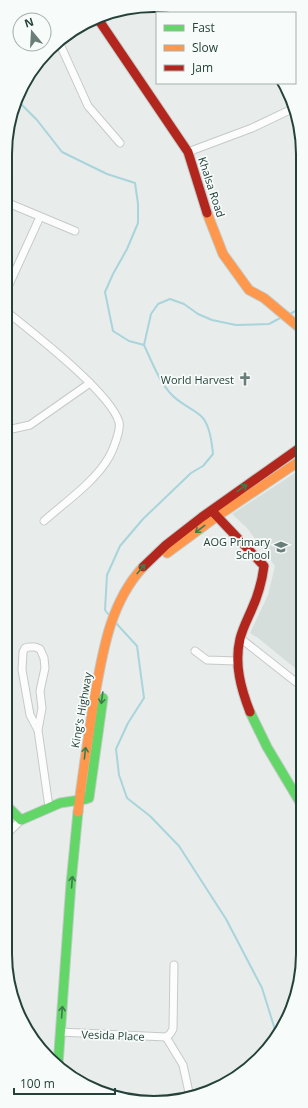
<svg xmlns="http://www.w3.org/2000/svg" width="308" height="1108" font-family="'Open Sans',sans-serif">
<rect width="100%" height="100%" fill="#e8edeb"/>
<!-- built -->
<polygon fill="#d6dedb" points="301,469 301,673 258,638 250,633 268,595 275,566 247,528 232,514"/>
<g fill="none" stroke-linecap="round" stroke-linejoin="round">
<!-- stream -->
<g stroke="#a9d4db" stroke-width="2">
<path d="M 18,101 L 37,120 L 62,152 L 107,174 L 135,183 L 138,204 L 138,223 L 127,249 L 113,274 L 105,292 L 113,331 L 129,341 L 144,345 C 152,362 159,381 171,394 C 180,404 192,408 201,416 C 210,424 212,443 213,454 L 203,466 L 191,473 L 143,519 L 120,546 L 107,575 L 105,610 L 108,614"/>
<polyline points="288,315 301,308"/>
<polyline points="144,345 151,314 158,304 170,299 184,304 198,314 212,320 236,325 269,324 282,317"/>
<polyline points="115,622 137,646 144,698 128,723 116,749 119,775 127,798 150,816 179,846 226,919 262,988 277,1036"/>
</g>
<!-- street casing -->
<g stroke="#c5cac8" stroke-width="9">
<g id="street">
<polyline points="59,42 88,106 120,143"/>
<polyline points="188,152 252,128 294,108"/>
<polyline points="8,203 75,231"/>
<polyline points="7,289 40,217"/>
<path d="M 7,312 C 33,333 110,392 119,422 C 121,430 113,450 109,457 C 95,482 65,502 44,521"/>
<polyline points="7,428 12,429 30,425 90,383"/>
<polyline points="240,638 301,686"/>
<polyline points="195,651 207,660 237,661"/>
<polyline points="38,730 42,708 40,691 45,668 44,658 40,649 35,647 29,647 25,648 23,652 22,670 30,715 38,730 49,807"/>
<polyline points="5,836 21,820"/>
<polyline points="60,1032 166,1037 170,1034 173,1029 174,965"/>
<polyline points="166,1037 183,1065 190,1097"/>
</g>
</g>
<!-- fast casing -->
<g stroke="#c3cbc8" stroke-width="11">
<g id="fast">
<polyline points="250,712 267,747 301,804"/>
<polyline points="89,798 103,698"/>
<polyline points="6,805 21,820 60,803 86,799"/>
<polyline points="58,1065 71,883 78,812"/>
</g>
</g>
<!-- slow casing -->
<g stroke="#c3cbc8" stroke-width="11">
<g id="slow">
<polyline points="207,213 223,254 249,290 264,298 301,329"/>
<polyline points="167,553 216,517 301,460"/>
<path d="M 78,812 C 82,777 88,741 93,706 C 102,657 108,605 143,567"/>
</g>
</g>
<!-- jam casing -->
<g stroke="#c3cbc8" stroke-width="11">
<g id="jam">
<polyline points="98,19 188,152 207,213"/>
<path d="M 212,511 L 264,566 C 262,582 258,596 251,611 C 247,620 242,630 240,639 C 234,664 241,689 250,712"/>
<polyline points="143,567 166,545 202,517 301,447"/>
</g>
</g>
<!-- street -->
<use href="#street" stroke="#fcfcfc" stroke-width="7"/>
<!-- fast -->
<use href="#fast" stroke="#63d668" stroke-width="9"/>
<!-- slow -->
<use href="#slow" stroke="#ff974d" stroke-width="9"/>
<!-- jam -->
<use href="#jam" stroke="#b3261e" stroke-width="9"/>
</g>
<!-- one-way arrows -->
<defs><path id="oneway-shaft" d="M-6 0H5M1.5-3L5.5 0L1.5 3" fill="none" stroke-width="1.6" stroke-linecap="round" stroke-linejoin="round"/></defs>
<g stroke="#3d7d4c">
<use href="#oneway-shaft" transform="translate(242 488) rotate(-34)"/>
<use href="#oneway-shaft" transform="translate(200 529) rotate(143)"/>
<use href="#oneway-shaft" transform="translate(141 569) rotate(-50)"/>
<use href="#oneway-shaft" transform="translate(102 698) rotate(98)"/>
<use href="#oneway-shaft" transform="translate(85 753) rotate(-84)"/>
<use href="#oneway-shaft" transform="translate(72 882) rotate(-86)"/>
<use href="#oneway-shaft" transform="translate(62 1012) rotate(-86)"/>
</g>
<!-- icons -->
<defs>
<g id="church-bare" transform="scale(1.08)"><path d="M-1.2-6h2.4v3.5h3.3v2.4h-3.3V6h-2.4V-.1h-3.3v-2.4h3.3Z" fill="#697e78" stroke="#f7fbf9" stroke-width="2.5" paint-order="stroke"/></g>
<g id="school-bare" transform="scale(1.08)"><path d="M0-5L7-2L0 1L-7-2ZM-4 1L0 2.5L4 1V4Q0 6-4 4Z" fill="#697e78" stroke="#f7fbf9" stroke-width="2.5" paint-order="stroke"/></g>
</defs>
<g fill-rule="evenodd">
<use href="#church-bare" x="245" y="379"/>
<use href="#school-bare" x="281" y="547"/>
</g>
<g text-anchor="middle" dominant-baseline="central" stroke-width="3.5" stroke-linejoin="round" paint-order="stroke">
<!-- street labels -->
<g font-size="11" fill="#24423a" stroke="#f7fbf9">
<text transform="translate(212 187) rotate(72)">Khalsa Road</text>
<text transform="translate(81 710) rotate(-80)">King's Highway</text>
<text transform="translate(113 1035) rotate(2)">Vesida Place</text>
</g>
<!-- poi labels -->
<g font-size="11" fill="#24423a" stroke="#f7fbf9" text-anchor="end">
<text x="234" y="379">World Harvest</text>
<text x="270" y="541">AOG Primary<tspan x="270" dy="13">School</tspan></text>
</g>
</g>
<!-- crop -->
<path d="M0 0H308V1108H0ZM154 12H154A142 142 0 0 1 296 154V954A142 142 0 0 1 154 1096H154A142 142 0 0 1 12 954V154A142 142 0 0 1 154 12Z" fill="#f7fbf9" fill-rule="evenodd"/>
<path fill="none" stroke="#24423a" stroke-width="2" d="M154 12H154A142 142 0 0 1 296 154V954A142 142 0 0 1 154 1096H154A142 142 0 0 1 12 954V154A142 142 0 0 1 154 12Z"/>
<!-- legend -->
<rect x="156" y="12" width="140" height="72" fill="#f7fbf9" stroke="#a3b1ad"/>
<rect x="164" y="25" width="20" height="6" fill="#63d668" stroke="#a3b1ad"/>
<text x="192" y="32" font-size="12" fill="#24423a">Fast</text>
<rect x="164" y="45" width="20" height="6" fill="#ff974d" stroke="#a3b1ad"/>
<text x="192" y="52" font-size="12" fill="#24423a">Slow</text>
<rect x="164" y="65" width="20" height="6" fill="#b3261e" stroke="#a3b1ad"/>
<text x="192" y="72" font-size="12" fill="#24423a">Jam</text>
<!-- north arrow -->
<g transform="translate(32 32) rotate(342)"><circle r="19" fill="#f7fbf9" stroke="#a3b1ad"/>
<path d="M0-3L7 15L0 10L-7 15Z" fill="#697e78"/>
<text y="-6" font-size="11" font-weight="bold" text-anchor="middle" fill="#24423a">N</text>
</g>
<!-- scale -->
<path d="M14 1088v6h101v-6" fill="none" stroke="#24423a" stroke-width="2"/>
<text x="20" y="1088" font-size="12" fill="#24423a" stroke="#f7fbf9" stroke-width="3" paint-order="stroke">100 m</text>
</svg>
